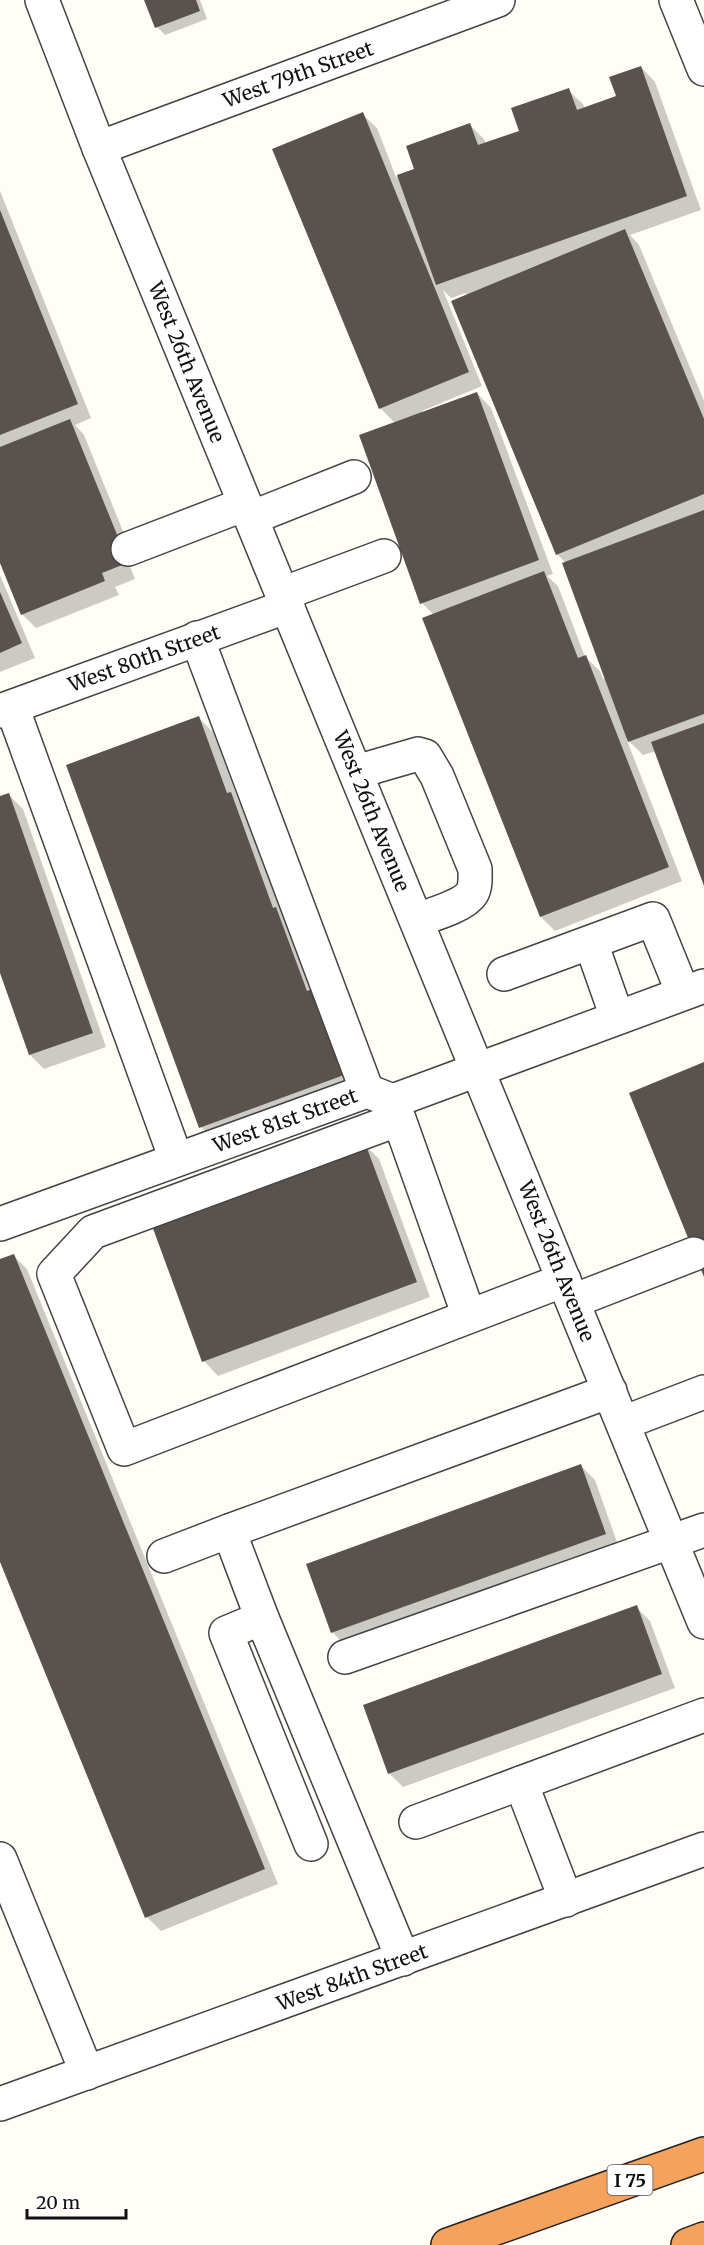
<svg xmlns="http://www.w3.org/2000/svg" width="704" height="2245" font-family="Merriweather,serif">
<rect width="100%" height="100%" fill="#fffdf5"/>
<!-- shadow -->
<g fill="#0003" fill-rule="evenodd">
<polygon points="146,0 200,0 207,19 165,35 157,27"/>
<path d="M 641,67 L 655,82 L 701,210 L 630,235 L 639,245 L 704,401 L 704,883 L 656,751 L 643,755 L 626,738 L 682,881 L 555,931 L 541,917 L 434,615 L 422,603 L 395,423 L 380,408 L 362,114 L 377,128 L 396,177 L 416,170 L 470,125 L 484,139 L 486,144 L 521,132 L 568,90 L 583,104 L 585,109 L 618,97 ZM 443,290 L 451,298 L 466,293 L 557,554 L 566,563 L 606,678 L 603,679 L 600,671 L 585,657 L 558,586 L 547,576 L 553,574 L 491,408 L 477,393 L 423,413 L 422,411 L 482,386 Z"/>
<polygon points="0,191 91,418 75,425 84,435 133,556 127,559 135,579 115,587 119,595 36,628 22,614 0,559"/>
<polygon points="0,575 35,658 0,672"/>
<polygon points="199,718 213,732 239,802 244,808 284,917 290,923 357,1090 215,1141 201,1127"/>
<polygon points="9,795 23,809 106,1047 44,1069 30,1055 0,968 0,798"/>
<polygon points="365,1145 379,1159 430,1297 218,1376 204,1361"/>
<polygon points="13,1255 27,1269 278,1884 161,1931 147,1917 0,1558 0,1261"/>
<polygon points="581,1466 595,1480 619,1548 347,1647 332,1632"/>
<polygon points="636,1607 650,1621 675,1688 403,1787 389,1773"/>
</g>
<!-- building -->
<g fill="#5a524d">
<polygon points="144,0 196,0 200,11 155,28"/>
<polygon points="641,66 687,196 436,285 397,175 414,169 406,146 470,123 478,145 519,131 511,108 569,88 577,110 616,96 609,77"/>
<polygon points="363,112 469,372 379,409 272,149"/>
<polygon points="0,210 78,404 0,435"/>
<polygon points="625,229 704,419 704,494 556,555 451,301"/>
<polygon points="477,392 539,560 420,604 359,435"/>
<polygon points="70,419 120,542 114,545 122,565 102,573 105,581 21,615 0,563 0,447"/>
<polygon points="704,510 704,714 628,742 562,563"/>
<polygon points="544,571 578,658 586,655 669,867 540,917 422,618"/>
<polygon points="0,592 22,643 0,653"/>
<polygon points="199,716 227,793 231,792 273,908 276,907 307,991 312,989 344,1075 199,1128 66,765"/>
<polygon points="704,723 704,886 651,742"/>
<polygon points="9,793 93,1033 29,1055 0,973 0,796"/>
<polygon points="704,1062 704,1277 629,1093"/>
<polygon points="365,1143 417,1282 202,1362 151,1223"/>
<polygon points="14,1254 265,1869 145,1918 0,1562 0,1259"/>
<polygon points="581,1464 606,1534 331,1633 306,1564"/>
<polygon points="637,1605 662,1674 388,1774 363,1705"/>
</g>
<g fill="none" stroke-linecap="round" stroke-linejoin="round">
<!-- minor casing -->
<g stroke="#444" stroke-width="36">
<g id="minor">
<polyline points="42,0 99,148 704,1622"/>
<polyline points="676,0 704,69"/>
<polyline points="99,148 498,0"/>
<polyline points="251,518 354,477"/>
<polyline points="128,549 245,504"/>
<polyline points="282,594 384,556"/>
<polyline points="197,638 367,1091"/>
<polyline points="12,707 176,1159"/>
<polyline points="0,711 288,606"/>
<path d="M 356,772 L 418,754 L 425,756 L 437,776 L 475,869 C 475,877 476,886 472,893 C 464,906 431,915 417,920"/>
<polyline points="591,943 617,1017"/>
<polyline points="504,974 653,919 683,993"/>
<polyline points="0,1224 367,1091 393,1101 704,986"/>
<polyline points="573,1301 694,1254"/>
<polyline points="469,1316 399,1119 93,1232 54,1274 124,1449 564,1280"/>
<polyline points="623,1423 704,1392"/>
<polyline points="164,1556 229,1531"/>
<polyline points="262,1618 226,1633 311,1844"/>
<polyline points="345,1657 704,1530"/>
<polyline points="521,1783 566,1900"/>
<polyline points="416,1822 704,1715"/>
<polyline points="0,1859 87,2073"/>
<polyline points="403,1959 262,1618 229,1531 610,1391"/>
<polyline points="0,2104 704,1849"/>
</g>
</g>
<!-- highway casing -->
<g stroke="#222" stroke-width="36">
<g id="highway">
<polyline points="448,2245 704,2154"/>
<polyline points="688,2245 704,2239"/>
</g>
</g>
<!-- minor -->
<use href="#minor" stroke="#fff" stroke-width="33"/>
<!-- highway -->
<use href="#highway" stroke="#f5a25d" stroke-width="33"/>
</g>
<g text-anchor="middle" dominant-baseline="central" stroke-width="6" stroke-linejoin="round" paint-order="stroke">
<!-- shield labels -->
<rect fill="#fff" stroke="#585858" stroke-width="1.5" x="607.5" y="2165" width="45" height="30" rx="4.5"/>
<g font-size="18" font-weight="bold" fill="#111">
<text x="630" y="2180">I 75</text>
</g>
<!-- street labels -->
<g font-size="20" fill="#111" stroke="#fff">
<text transform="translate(298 74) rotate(-20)">West 79th Street</text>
<text transform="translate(187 362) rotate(68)">West 26th Avenue</text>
<text transform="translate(144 658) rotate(-20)">West 80th Street</text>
<text transform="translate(372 811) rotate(68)">West 26th Avenue</text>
<text transform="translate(285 1120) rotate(-20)">West 81st Street</text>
<text transform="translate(557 1261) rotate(68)">West 26th Avenue</text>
<text transform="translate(352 1977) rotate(-20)">West 84th Street</text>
</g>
</g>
<!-- scale -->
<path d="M27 2209v9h99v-9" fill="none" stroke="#111111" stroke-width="3"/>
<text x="36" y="2209" font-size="18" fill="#111111" stroke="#ffffff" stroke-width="4.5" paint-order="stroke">20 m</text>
</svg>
